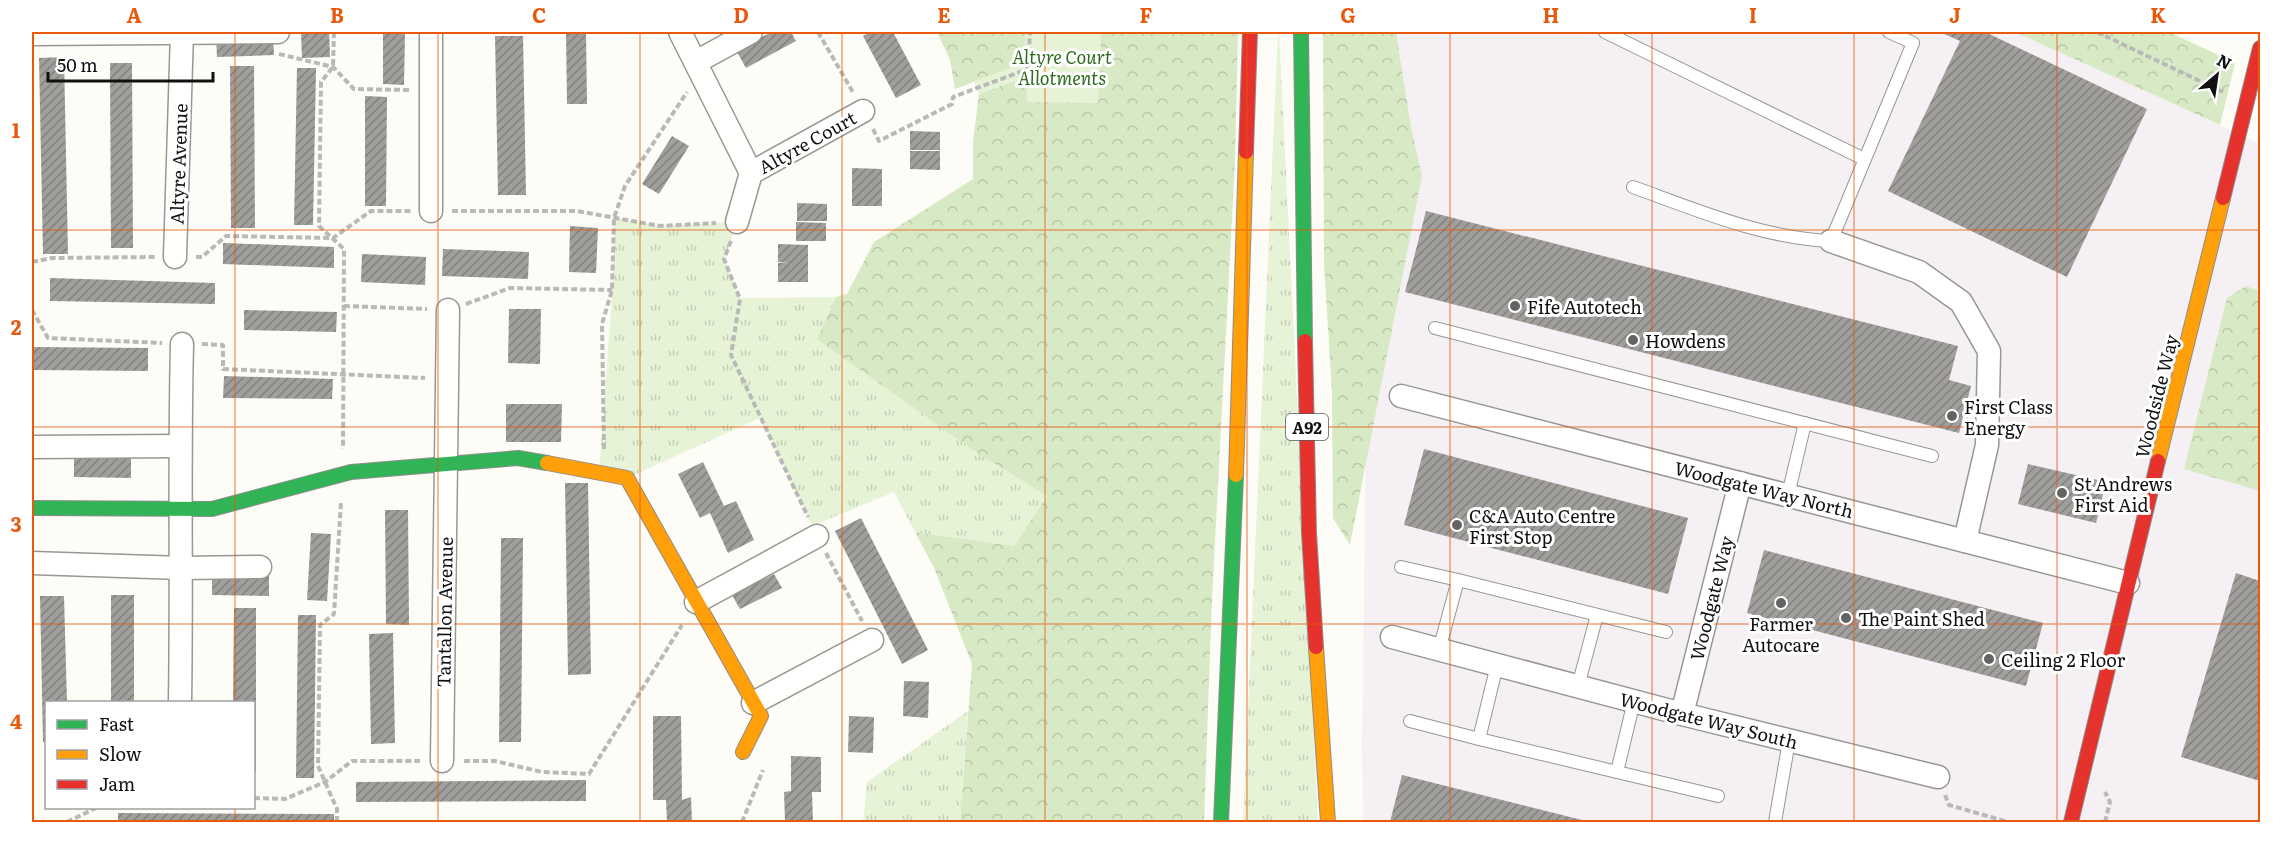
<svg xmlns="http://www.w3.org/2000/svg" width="2292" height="854" font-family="Literata,serif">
<defs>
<pattern id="grass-tufts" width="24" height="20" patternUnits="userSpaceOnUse" patternTransform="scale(1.5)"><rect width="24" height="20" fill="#e7f3d7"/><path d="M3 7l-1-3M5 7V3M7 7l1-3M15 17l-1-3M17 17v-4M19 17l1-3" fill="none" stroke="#c5cfb8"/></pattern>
<pattern id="forest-crowns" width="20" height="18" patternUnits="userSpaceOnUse" patternTransform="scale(1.5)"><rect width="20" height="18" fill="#d8eac5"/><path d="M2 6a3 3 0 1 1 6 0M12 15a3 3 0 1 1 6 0" fill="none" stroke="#b8c8a8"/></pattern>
<pattern id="building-hatch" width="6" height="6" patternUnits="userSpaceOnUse" patternTransform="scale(1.5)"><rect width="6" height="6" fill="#a19f9c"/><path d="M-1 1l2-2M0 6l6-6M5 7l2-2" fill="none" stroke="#82807e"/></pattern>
</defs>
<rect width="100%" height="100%" fill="#fdfcf7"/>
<!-- industrial -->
<polygon fill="#f5f0f3" points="1396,32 2016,32 2260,144 2260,822 1363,822 1362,746 1366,447 1422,176 1411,127"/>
<!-- grass -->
<g fill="url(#grass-tufts)">
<polygon points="1278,32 1279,32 1318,822 1243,822"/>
<polygon points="614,218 660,226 737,222 725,259 740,298 836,297 818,339 1047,496 1014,546 915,532 894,492 812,526 760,418 627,478 599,473 612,296"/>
<polygon points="968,711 960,822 863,822 867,782"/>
</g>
<!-- forest -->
<g fill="url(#forest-crowns)">
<polygon points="937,32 1026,32 1025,63 955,89 950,60"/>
<polygon points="1101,32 1238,32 1235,161 1212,600 1204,822 960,822 972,664 934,568 915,532 1014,546 1047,496 973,450 817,339 836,297 847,294 874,242 973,179 973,142 979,94 1028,76 1097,103"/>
<polygon points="1323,32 1396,32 1411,127 1422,176 1350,545 1333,518 1332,392 1324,264"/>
<polygon points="2015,32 2169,32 2235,63 2220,125"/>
<polygon points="2246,286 2260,291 2260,491 2184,469 2227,298"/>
</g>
<!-- garden -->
<polygon fill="#e7f3d7" points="1026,32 1101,32 1098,103 1027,102 1027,76 979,94 974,81 1025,63"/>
<!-- building -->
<g fill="url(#building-hatch)">
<polygon points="301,32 329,32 330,57 302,58"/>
<polygon points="383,32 405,32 404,85 383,84"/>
<polygon points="566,32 586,32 587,104 567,104"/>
<polygon points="772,32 791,32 796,41 746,68 736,50"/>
<polygon points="871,32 893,32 921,85 896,98 863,36"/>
<polygon points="1940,32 1985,32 2147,109 2067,277 1888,191 1960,41"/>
<polygon points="273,35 274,55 217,57 216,37"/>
<polygon points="495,36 523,36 526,195 498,195"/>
<polygon points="64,57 68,254 43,254 39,58"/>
<polygon points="110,63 132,63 133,248 111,248"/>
<polygon points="230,66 254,66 255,228 231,228"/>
<polygon points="297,68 316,68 313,225 294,225"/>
<polygon points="365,96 387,97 386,206 365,206"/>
<polygon points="910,131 940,132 940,150 910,150"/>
<polygon points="672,136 689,146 659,194 642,184"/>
<polygon points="910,151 940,151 940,170 910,169"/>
<polygon points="852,168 882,169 882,206 852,206"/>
<polygon points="797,203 827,204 827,221 797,221"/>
<polygon points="1426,211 1958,346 1949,380 1971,386 1959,433 1405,292"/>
<polygon points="796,222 826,223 826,241 796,241"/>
<polygon points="570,226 598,228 596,273 569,272"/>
<polygon points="223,243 334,247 334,268 223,264"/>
<polygon points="778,244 808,245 808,282 778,282 778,263 788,263 778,262"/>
<polygon points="443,249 529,252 528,279 442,276"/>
<polygon points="362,254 426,257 425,285 361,282"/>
<polygon points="50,278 215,283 215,304 50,301"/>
<polygon points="509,309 541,309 540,364 508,363"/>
<polygon points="244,310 337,312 336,332 244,330"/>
<polygon points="32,347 148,348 148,371 32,370"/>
<polygon points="224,376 333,379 332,399 223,398"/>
<polygon points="506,404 562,404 561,442 506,442"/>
<polygon points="1424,449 1688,518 1668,594 1404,525"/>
<polygon points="74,457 131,458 131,478 74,477"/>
<polygon points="703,462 724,506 736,501 754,540 728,553 710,513 700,518 678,474"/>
<polygon points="2028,464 2106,482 2096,523 2018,504"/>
<polygon points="565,483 588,483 591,674 568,675"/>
<polygon points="385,510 408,510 409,625 386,624"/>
<polygon points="861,518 928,650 902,664 835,531"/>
<polygon points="311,533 331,534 327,601 307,600"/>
<polygon points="501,538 523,538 521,742 499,742"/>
<polygon points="1764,550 2043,623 2026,686 1747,613"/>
<polygon points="2236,573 2260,581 2260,781 2181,757"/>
<polygon points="774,574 782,588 740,609 732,595"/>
<polygon points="212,575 269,576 269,596 212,595"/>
<rect x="111" y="595" width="23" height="107"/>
<polygon points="40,596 64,596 67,702 46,702 46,742 43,742"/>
<polygon points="234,608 256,608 256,772 254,772 254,702 233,702"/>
<polygon points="298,615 316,615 314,778 296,778"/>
<polygon points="393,633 395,743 371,744 369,634"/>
<polygon points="904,681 929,682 928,718 903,716"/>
<polygon points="653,716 681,716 682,800 691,797 692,822 667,822 666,800 653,800"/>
<polygon points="849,716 874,717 873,753 848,752"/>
<polygon points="791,756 821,757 821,792 812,792 813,822 785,822 784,792 791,791"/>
<polygon points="1402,775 1590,822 1390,822"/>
<polygon points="586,780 586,801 356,802 356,782"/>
<polygon points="118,813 334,814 334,822 118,822"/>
</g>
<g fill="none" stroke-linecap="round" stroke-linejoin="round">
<!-- lane casing -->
<g stroke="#979795" stroke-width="14">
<g id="lane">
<polyline points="1605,32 1864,159"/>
<path d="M 1633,187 C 1697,210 1762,238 1831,241 L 1913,43 L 1889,32"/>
<polyline points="1435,328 1932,456"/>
<polyline points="1788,495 1805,423"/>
<polyline points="1401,567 1458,580"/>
<polyline points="1439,650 1458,580 1666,632"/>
<polyline points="1497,665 1479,739 1617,772 1634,701"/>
<polyline points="1578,686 1597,615"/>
<polyline points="1410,721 1479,739"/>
<polyline points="1617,772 1718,796"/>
<polyline points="1775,822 1789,741"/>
</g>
</g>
<!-- street casing -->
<g stroke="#979795" stroke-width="25">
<g id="street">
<polyline points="680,32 751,173 737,222"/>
<polyline points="32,34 278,32"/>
<polyline points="696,62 751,32"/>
<polyline points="751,173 863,111"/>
<polyline points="431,211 431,32"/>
<polyline points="1831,241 1919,272 1961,302 1989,351 1987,445 1965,541"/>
<polyline points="175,257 182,32"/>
<polyline points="1401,396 2128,583"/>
<polyline points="32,447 180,446"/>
<polyline points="32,563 182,568 260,567"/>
<polyline points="696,602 817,536"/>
<polyline points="1392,637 1682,714 1938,777"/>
<path d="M 180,702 C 182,583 179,463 182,344"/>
<polyline points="753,703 872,640"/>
<polyline points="1682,714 1740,483"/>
<polyline points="442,761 448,310"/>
</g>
</g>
<!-- fast casing -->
<g stroke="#8e8d8b" stroke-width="16">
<g id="fast">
<polyline points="1301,32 1305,341"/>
<polyline points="32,508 212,509 351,472 518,458 547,463"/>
<polyline points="1221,822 1236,475"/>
</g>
</g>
<!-- slow casing -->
<g stroke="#8e8d8b" stroke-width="16">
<g id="slow">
<polyline points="2158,461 2223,198"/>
<polyline points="547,463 627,478 761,716 743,752"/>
<polyline points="1236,475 1246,152"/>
<polyline points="1316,647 1328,822"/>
</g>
</g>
<!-- jam casing -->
<g stroke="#8e8d8b" stroke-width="16">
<g id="jam">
<polyline points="1246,152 1250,32"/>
<polyline points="2223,198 2260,48"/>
<polyline points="1305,341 1309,533 1316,647"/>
<polyline points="2071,822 2158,461"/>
</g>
</g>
<!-- path -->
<g stroke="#b9b9b8" stroke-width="4" stroke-dasharray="6 3" stroke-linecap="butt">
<polyline points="334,32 333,67 321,82 319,226 344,249 343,449"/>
<polyline points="818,32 854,94"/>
<polyline points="2097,32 2223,92"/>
<polyline points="279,54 333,67 354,89 409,90"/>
<polyline points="873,129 879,141 952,104 953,97 1028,69 1030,32"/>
<polyline points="452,211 577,211 660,226 716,223"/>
<polyline points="731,241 724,259 740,299 731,355 808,517"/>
<polyline points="196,257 202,257 226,236 333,238 371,211 412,211"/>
<polyline points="32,262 52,258 156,257"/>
<polyline points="466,304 510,288 612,290"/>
<polyline points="344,306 427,309"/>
<polyline points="32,310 48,338 162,343"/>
<polyline points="202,344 223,345 223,369 425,378"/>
<polyline points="604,449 602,324 612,290 614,218 625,186 687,92"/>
<polyline points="826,553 862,621"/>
<polyline points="464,761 495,761 542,772 589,774 682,625"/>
<polyline points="1945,795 1949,805 2008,822"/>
<polyline points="254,798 285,799 325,782 352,761 420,761"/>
<polyline points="67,822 96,808"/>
<polyline points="337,822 337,809 318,766 320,625 334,614 341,502"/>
<polyline points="742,822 763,770"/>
<polyline points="2105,822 2110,802 2105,792"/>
</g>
<!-- lane -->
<use href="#lane" stroke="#fffffe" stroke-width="12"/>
<!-- street -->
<use href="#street" stroke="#fffffe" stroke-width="22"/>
<!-- fast -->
<use href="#fast" stroke="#30b455" stroke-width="14"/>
<!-- slow -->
<use href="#slow" stroke="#ff9f0a" stroke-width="14"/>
<!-- jam -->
<use href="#jam" stroke="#e5322d" stroke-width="14"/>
</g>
<!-- grid -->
<path fill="none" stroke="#e8590c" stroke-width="1.5" stroke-opacity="0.55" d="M 235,32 L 235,702M 438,32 L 438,822M 640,32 L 640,822M 842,32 L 842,822M 1045,32 L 1045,822M 1247,32 L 1247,822M 1450,32 L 1450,822M 1652,32 L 1652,822M 1854,32 L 1854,822M 2057,32 L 2057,822M 32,230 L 2260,230M 32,427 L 2260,427M 32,624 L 2260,624M 235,808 L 235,822"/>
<!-- markers -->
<g fill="#646362" stroke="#fff" stroke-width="2">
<circle cx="1515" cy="306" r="6"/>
<circle cx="1633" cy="340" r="6"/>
<circle cx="1952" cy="416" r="6"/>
<circle cx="2062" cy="493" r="6"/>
<circle cx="1457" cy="525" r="6"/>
<circle cx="1781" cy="603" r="6"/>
<circle cx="1846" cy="618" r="6"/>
<circle cx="1989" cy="659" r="6"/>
</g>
<g text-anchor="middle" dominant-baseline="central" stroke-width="6" stroke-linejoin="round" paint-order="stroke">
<!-- shield labels -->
<rect fill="#fff" stroke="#585858" stroke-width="1.5" x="1286" y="414" width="42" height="26" rx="4.5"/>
<g font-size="16" font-weight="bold" fill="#111">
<text x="1307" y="427">A92</text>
</g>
<!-- park labels -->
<g font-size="18" font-style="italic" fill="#2f6b1f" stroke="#fff">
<text x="1062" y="56">Altyre Court<tspan x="1062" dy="21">Allotments</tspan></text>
</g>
<!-- street labels -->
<g font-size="18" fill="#111" stroke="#fff">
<text transform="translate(807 142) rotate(-29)">Altyre Court</text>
<text transform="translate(178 164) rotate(-88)">Altyre Avenue</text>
<text transform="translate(2156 396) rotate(-76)">Woodside Way</text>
<text transform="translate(1764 489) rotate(14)">Woodgate Way North</text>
<text transform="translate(1711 598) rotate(-76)">Woodgate Way</text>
<text transform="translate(444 612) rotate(-89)">Tantallon Avenue</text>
<text transform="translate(1709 720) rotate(14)">Woodgate Way South</text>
</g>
<!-- poi labels -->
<g font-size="18" fill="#111" stroke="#fff" text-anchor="start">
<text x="1527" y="306">Fife Autotech</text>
<text x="1645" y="340">Howdens</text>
<text x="1964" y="406">First Class<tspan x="1964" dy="21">Energy</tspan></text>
<text x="2074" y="483">St Andrews<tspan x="2074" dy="21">First Aid</tspan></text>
<text x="1469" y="515">C&amp;A Auto Centre<tspan x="1469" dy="21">First Stop</tspan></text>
<text x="1858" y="618">The Paint Shed</text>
<text x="1781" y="623" text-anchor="middle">Farmer<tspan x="1781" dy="21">Autocare</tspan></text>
<text x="2001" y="659">Ceiling 2 Floor</text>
</g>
</g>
<!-- border -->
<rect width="2292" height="854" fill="none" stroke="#ffffff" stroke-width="66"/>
<!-- legend -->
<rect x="45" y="701" width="210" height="108" fill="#ffffff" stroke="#a0a0a0" stroke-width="1.5"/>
<rect x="57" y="720" width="30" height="9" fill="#30b455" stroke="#a0a0a0" stroke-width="1.5"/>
<text x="99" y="731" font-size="18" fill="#111111">Fast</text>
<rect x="57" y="750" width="30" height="9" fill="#ff9f0a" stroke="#a0a0a0" stroke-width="1.5"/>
<text x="99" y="761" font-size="18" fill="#111111">Slow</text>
<rect x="57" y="780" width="30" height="9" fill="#e5322d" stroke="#a0a0a0" stroke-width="1.5"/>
<text x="99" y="791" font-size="18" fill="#111111">Jam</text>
<!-- north arrow -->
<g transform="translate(2217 75) rotate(29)" stroke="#ffffff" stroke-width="4.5" paint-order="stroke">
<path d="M0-4.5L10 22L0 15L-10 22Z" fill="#111111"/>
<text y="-9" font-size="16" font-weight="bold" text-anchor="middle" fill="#111111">N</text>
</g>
<!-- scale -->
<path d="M48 72v9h165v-9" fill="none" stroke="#111111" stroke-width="3"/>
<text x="57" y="72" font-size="18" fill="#111111" stroke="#ffffff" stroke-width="4.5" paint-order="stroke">50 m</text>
<rect x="33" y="33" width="2226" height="788" fill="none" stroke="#e8590c" stroke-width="2"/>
<g font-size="20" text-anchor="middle" font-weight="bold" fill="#e8590c">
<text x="134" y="23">A</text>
<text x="337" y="23">B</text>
<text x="539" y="23">C</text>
<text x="741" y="23">D</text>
<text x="944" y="23">E</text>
<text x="1146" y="23">F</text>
<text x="1348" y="23">G</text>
<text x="1551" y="23">H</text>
<text x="1753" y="23">I</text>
<text x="1955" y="23">J</text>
<text x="2158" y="23">K</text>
<text x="16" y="138">1</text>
<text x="16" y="335">2</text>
<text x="16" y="532">3</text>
<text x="16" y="729">4</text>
</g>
</svg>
